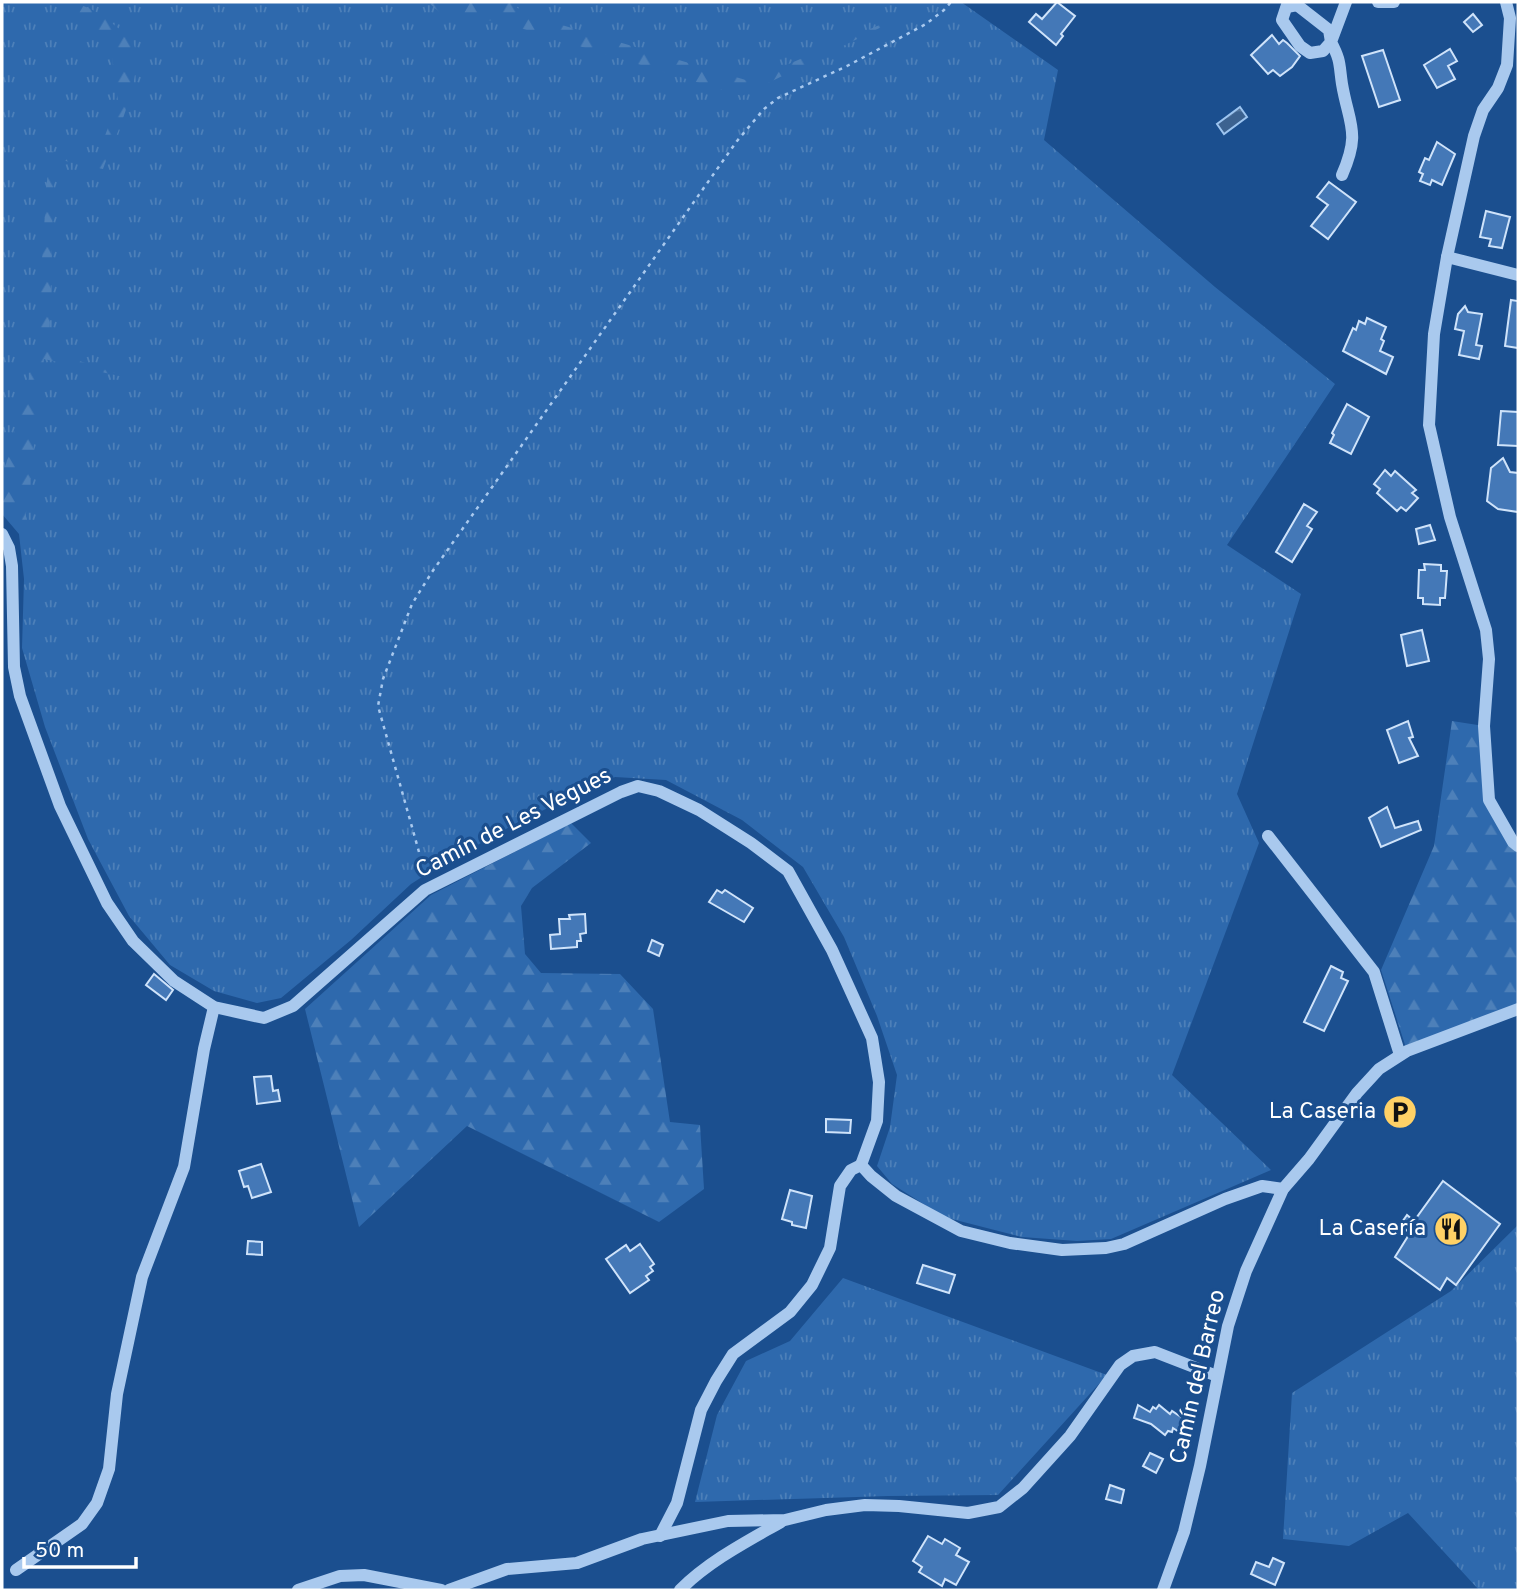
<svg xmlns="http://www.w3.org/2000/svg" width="1520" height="1592" font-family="Overpass,sans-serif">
<defs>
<pattern id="grass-tufts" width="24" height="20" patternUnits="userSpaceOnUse" patternTransform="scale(1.75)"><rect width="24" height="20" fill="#2e69ad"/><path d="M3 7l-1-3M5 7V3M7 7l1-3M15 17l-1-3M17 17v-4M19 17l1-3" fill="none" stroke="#4d80b9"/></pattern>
<pattern id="forest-firs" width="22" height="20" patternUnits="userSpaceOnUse" patternTransform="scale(1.75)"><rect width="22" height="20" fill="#2e69ad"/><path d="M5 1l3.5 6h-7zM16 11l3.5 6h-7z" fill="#4d80b9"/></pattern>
<pattern id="water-waves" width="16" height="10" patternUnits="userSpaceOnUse" patternTransform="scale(1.75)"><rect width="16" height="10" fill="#3c6290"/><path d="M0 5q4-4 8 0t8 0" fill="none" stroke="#597aa1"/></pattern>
</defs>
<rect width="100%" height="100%" fill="#1b4f8f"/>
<!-- grass -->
<g fill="url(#grass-tufts)">
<polygon points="2,2 961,2 1058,70 1044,140 1215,287 1335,384 1227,545 1301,594 1237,794 1259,843 1172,1075 1271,1170 1111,1239 1077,1241 1022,1237 944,1217 892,1184 877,1166 890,1127 897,1075 877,1016 844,937 803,867 742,820 666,780 615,777 522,820 433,870 411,884 351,940 281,998 257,1003 214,991 170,965 129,916 88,839 45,727 22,648 24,579 19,534 2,514"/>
<polygon points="1518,1225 1518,1590 1479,1590 1408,1513 1349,1546 1283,1539 1292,1393 1451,1291"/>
<polygon points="843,1278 1107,1375 998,1495 888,1496 695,1502 717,1415 746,1361 790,1341"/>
</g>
<!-- forest -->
<g fill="url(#forest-firs)">
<path d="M 53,2 C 80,2 92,7 113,24 C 119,29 130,35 133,42 C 146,74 115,137 103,169 L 61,160 L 54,172 L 49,351 L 137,380 L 44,359 L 25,522 L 2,505 L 2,479 L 36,352 L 49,151 L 97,157 L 118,101 L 110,41 Z"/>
<polygon points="428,2 439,2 444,8 459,2 510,2 525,14 749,81 926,5 742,96 497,21 445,17"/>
<polygon points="1452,721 1484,726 1489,800 1518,846 1518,1009 1407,1051 1381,970 1434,846"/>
<polygon points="571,823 591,843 532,888 521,906 525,954 541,973 620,974 653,1009 670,1122 700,1125 704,1189 659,1222 467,1126 359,1227 305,1009 431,895"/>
</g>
<!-- water -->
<polygon fill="url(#water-waves)" stroke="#9cc4f0" stroke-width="2" points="1240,107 1247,117 1224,134 1217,124"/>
<!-- building -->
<g fill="#4478b7" stroke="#cfe3fa" stroke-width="2">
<polygon points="1057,2 1075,16 1061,34 1063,36 1056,45 1029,22 1036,14 1042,19"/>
<polygon points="1473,14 1482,25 1473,32 1464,22"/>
<polygon points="1272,35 1279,44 1283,40 1287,43 1300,56 1292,67 1280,76 1273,70 1268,74 1251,55"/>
<polygon points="1450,49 1457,61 1448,66 1455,79 1437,88 1424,65"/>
<polygon points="1383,50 1400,100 1379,107 1362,56"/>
<polygon points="1437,142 1455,154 1442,185 1432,180 1430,185 1420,181 1423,174 1419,172 1425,158 1429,160"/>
<polygon points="1329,182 1356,202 1328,239 1311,226 1328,205 1317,197"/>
<polygon points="1486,211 1510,217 1502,248 1489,246 1491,239 1480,237"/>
<polygon points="1511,300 1518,301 1518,348 1505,346"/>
<polygon points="1465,306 1468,312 1482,314 1476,345 1482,346 1479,359 1459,355 1464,331 1455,329 1458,314"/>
<polygon points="1367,318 1386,327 1381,339 1384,341 1380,351 1393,357 1386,374 1343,351 1353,328 1356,330 1359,321 1365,324"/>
<polygon points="1347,404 1369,417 1351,454 1330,443 1334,435 1332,433"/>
<polygon points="1501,411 1518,412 1518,446 1498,445"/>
<polygon points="1503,458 1510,472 1518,473 1518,512 1498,509 1487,501 1491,468"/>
<polygon points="1385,470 1391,476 1395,471 1416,490 1412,493 1418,498 1406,511 1401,507 1397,511 1377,493 1380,489 1374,484"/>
<polygon points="1304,504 1317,512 1307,526 1312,529 1292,562 1276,552"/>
<polygon points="1430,525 1435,540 1419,544 1416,529"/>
<polygon points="1424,564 1441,565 1441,571 1447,571 1445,598 1440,598 1440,605 1423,604 1423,598 1418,598 1419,570 1425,570"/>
<polygon points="1422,630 1429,661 1407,666 1401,635"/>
<polygon points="1408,721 1413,737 1409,738 1418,756 1399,763 1387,730"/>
<polygon points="1387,807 1395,828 1418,821 1421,830 1381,847 1369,818"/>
<polygon points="717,890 722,893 725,890 753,908 744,922 709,902"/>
<polygon points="585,914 586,933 580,934 581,941 577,941 577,947 551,949 550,935 560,934 559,919 570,919 569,915"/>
<polygon points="652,940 663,945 659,956 648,951"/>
<polygon points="1331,966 1343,972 1341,978 1348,981 1324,1031 1304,1022"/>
<polygon points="154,974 173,990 166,1000 146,985"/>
<polygon points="271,1076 273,1091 278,1090 280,1101 257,1104 254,1077"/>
<polygon points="826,1119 851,1120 850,1133 826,1132"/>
<polygon points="261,1164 271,1192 252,1198 248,1186 244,1187 239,1171"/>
<polygon points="1443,1181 1500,1224 1456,1285 1447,1278 1440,1290 1395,1257 1410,1233 1400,1225 1407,1215 1414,1221"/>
<polygon points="790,1190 812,1196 806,1228 792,1225 792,1222 782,1219"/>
<polygon points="248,1241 262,1242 262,1255 247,1254"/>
<polygon points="640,1244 654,1264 650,1267 653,1271 646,1276 649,1280 630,1293 606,1259 626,1245 630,1251"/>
<polygon points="923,1265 955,1275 949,1293 917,1283"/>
<polygon points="1138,1405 1150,1412 1153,1407 1156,1409 1159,1405 1170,1414 1172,1411 1187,1421 1179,1432 1173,1428 1172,1432 1168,1431 1165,1435 1151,1424 1134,1418"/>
<polygon points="1150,1453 1163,1459 1156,1473 1143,1466"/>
<polygon points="1110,1485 1124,1490 1121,1503 1106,1499"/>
<polygon points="928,1536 942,1544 945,1539 960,1548 956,1555 969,1562 956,1585 945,1579 942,1586 919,1572 922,1567 913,1561"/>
<polygon points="1273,1558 1284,1563 1275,1585 1251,1574 1256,1562 1269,1567"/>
</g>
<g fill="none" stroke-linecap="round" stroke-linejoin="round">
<!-- path -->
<polyline stroke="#a9c9ee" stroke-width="2.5" stroke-dasharray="3.5 5" stroke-linecap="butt" points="419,852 378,706 383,679 412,604 432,572 737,141 764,109 778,98 847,66 926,24 944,10 951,2"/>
<!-- minor -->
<g stroke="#a9c9ee" stroke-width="12">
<polyline points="1378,2 1394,2"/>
<polyline points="1506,2 1510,18 1507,65 1498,88 1483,110 1474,136 1447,257 1434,334 1429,425 1450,517 1486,630 1489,659 1484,726 1489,800 1513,842 1518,846"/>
<polyline points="1287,7 1297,5 1329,30 1331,42 1323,51 1310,53 1300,46 1282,20 1288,2"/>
<path d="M 1342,175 C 1361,132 1349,125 1342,84 C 1339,64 1341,61 1331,42 L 1346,2"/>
<polyline points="1447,257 1518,275"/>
<polyline points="2,534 9,548 12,566 14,667 20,696 60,806 107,903 133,941 174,981 214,1007 264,1018 293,1006 425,890 621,792 638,786 659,791 699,810 751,843 788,871 832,950 872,1038 879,1082 877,1121 861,1165 871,1176 896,1196 961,1231 1010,1243 1062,1250 1106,1248 1124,1244 1225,1199 1262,1186 1283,1189"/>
<polyline points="1268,836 1374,972 1400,1055"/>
<polyline points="660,1536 677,1503 701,1410 716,1381 733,1354 790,1312 812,1285 830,1248 840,1186 851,1170 861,1165"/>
<polyline points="16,1570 82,1524 97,1503 109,1469 117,1394 142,1277 184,1167 204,1049 214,1007"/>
<polyline points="298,1590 340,1576 364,1575 441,1590"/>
<polyline points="449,1590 507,1569 577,1563 642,1539 728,1521 785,1520 826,1510 865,1505 899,1506 968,1513 999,1507 1023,1488 1070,1436 1120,1365 1133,1356 1155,1352 1217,1376"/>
<path d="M 680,1590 C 709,1561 746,1542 781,1522"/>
<polyline points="1163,1590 1184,1532 1200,1466 1228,1326 1246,1271 1283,1189 1309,1159 1357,1093 1379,1069 1407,1051 1518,1009"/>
</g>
</g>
<!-- icons -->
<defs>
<g id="parking-disc" transform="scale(1.75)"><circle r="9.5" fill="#ffd166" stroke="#1b4f8f"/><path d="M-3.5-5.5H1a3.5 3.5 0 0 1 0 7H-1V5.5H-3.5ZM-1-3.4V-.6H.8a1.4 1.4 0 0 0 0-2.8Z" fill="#111"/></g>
<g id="restaurant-disc" transform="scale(1.75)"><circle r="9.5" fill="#ffd166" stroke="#1b4f8f"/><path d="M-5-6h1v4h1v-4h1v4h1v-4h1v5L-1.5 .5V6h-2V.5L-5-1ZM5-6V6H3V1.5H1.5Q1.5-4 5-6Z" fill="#111"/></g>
</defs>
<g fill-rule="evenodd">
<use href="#parking-disc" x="1400" y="1112"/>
<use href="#restaurant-disc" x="1451" y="1229"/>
</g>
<g text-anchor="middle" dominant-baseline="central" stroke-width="6" stroke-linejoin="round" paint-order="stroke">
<!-- street labels -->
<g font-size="23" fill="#fff" stroke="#1b4f8f">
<text transform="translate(514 824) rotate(-27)">Camín de Les Vegues</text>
<text transform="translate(1199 1377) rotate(-77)">Camín del Barreo</text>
</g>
<!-- poi labels -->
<g font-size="23" fill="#fff" stroke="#1b4f8f" text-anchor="end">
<text x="1376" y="1112">La Caseria</text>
<text x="1426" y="1229">La Casería</text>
</g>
</g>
<!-- border -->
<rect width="1520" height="1592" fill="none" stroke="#ffffff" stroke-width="7"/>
<!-- scale -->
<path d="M24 1557v10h112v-10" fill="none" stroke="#ffffff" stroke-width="3.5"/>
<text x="35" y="1557" font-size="21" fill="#ffffff" stroke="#1b4f8f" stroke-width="5" paint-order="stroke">50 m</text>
</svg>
